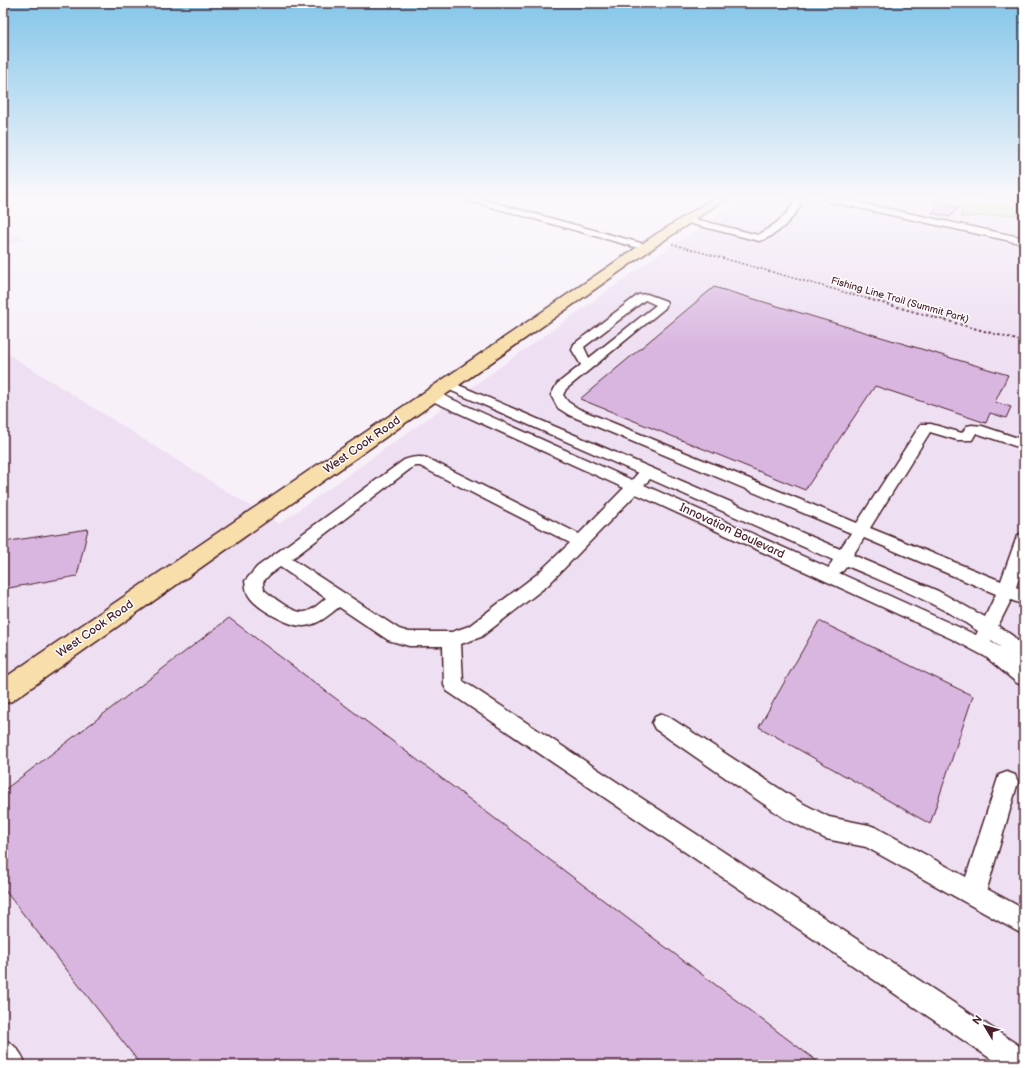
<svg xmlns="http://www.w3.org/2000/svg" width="1027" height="1068" font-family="'Balsamiq Sans',sans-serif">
<rect width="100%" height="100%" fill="#f7f0f9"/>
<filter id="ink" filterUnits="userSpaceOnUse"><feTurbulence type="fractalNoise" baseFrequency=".025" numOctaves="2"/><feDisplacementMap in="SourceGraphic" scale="8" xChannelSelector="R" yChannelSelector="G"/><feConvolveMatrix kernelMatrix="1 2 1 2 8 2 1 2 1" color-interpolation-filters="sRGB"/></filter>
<g filter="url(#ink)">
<!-- built -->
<g fill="#eedff2">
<polygon points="746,198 1024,198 1024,1065 3,1065 3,351 279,524 655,257"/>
<polygon points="3,228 26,239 3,247"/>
</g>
<!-- green -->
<polygon fill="#c7e69e" stroke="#888264" points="937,198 1024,198 1024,214 961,217 963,208 934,201"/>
<!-- building -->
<g fill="#d9b6e0" stroke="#4a1f2b">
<polygon points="940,204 958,208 950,217 932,213"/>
<polygon points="714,287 1008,375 995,402 1011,407 1006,418 990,413 986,423 875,386 805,490 580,399"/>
<polygon points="88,529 77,576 3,589 3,542"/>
<polygon points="229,618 822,1065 141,1065 3,888 3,791"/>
<polygon points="819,621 973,696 930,824 759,727"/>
</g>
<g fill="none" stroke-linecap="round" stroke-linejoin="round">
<!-- minor casing -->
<g stroke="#4a1f2b" stroke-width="3">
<g id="minor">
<polygon points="465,198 477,198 648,245 650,247 648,249 642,249 466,200"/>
<path d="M 787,198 L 796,198 L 802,203 C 793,219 778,236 759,241 L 684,222 L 683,220 L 687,217 L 758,235 C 772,227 785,218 793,204 Z"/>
<polygon points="823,198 837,198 1024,238 1024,244 827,201"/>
<path d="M 647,294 L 666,301 L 667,303 L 665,308 L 566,389 L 563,395 L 568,402 L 579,409 L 857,523 L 921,424 L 931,424 L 962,433 L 967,426 L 972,425 L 982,426 L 1024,440 L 1024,449 L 976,433 L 972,440 L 957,440 L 930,432 L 870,528 L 1001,581 L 1016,539 L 1018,535 L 1024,533 L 1024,563 L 1016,587 L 1024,591 L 1024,605 L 1011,600 L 998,626 L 1013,636 L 1024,649 L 1024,685 L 1017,683 L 986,657 L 952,639 L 636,494 L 548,585 L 481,637 L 461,644 L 463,681 L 1024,1049 L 1024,1065 L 1000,1065 L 447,691 L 444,685 L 443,646 L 409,646 L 388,640 L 339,607 C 329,615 318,625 304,626 C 290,627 256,608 249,596 C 246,592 246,586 245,581 L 257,567 L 404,460 C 412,457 419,456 427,458 L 579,534 L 624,488 L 428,399 L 427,396 L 428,393 L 438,393 L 632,480 L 638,473 L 445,388 L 443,385 L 445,382 L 449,381 L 840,549 L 851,533 L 569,415 L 558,408 L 551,395 L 557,384 L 581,365 L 572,350 L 574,344 L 638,295 ZM 645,300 L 656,305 L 589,358 L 584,347 ZM 414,466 L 420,466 L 570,543 L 536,575 L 469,626 L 452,632 L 409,632 L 399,629 L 292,559 ZM 650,479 L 833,560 L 829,567 L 829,568 L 644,485 ZM 864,538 L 996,594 L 985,617 L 938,591 L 853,555 ZM 847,566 C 891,585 938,603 978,631 L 976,635 L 839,573 L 843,571 ZM 280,567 L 326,598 C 320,603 312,611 305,612 C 293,614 273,597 264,590 L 263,582 L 269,575 ZM 991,641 L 999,646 L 1000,647 L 991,642 Z"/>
<polygon points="662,714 669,717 800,802 829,817 869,825 877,828 966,877 999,775 1007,772 1015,775 1018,782 987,889 1024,909 1024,935 866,847 826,839 784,818 655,729 652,723 655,717"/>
<path d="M 3,1039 C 16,1045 21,1052 26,1065 L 3,1065 Z"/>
</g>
</g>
<!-- major casing -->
<g stroke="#4a1f2b" stroke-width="3">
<polygon id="major" points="714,198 727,198 663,241 12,701 3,704 3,679 655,235"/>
</g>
<!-- path-far1 -->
<polyline stroke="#4a1f2b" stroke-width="1.5" stroke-dasharray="2 2" stroke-linecap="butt" points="672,244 872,300"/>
<!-- path -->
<polyline stroke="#4a1f2b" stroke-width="2" stroke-dasharray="2.5 2.5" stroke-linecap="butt" points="868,299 1024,342"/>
<!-- minor -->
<use href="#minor" fill="#fff" fill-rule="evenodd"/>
<!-- major -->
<use href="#major" fill="#f8deab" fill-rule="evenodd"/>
</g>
</g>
<!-- sky -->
<linearGradient id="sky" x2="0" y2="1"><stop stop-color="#84c6e9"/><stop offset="0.57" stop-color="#fbf8fc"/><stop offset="1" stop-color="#fbf8fc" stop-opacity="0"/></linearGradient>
<rect width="1027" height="347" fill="url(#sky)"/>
<g text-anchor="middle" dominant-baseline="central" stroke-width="3" stroke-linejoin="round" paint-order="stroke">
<!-- far-street labels -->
<g font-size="10" fill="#4a1f2b" stroke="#fff">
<text transform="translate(900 300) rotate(16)">Fishing Line Trail (Summit Park)</text>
</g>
<!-- street labels -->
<g font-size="12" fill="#4a1f2b" stroke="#fff">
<text transform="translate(362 445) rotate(-35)">West Cook Road</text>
<text transform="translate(732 531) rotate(25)">Innovation Boulevard</text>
<text transform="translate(95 629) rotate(-35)">West Cook Road</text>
</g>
</g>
<!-- margin -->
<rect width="1027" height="1068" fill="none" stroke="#fff" stroke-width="16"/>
<rect x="8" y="8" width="1011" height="1052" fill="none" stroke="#4a1f2b" stroke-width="1.5" filter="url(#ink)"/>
<!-- north arrow -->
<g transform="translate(985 1026) rotate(308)" stroke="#ffffff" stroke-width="3" paint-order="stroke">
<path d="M0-3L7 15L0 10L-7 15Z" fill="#4a1f2b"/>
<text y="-6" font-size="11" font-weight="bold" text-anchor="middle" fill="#4a1f2b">N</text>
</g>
</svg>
